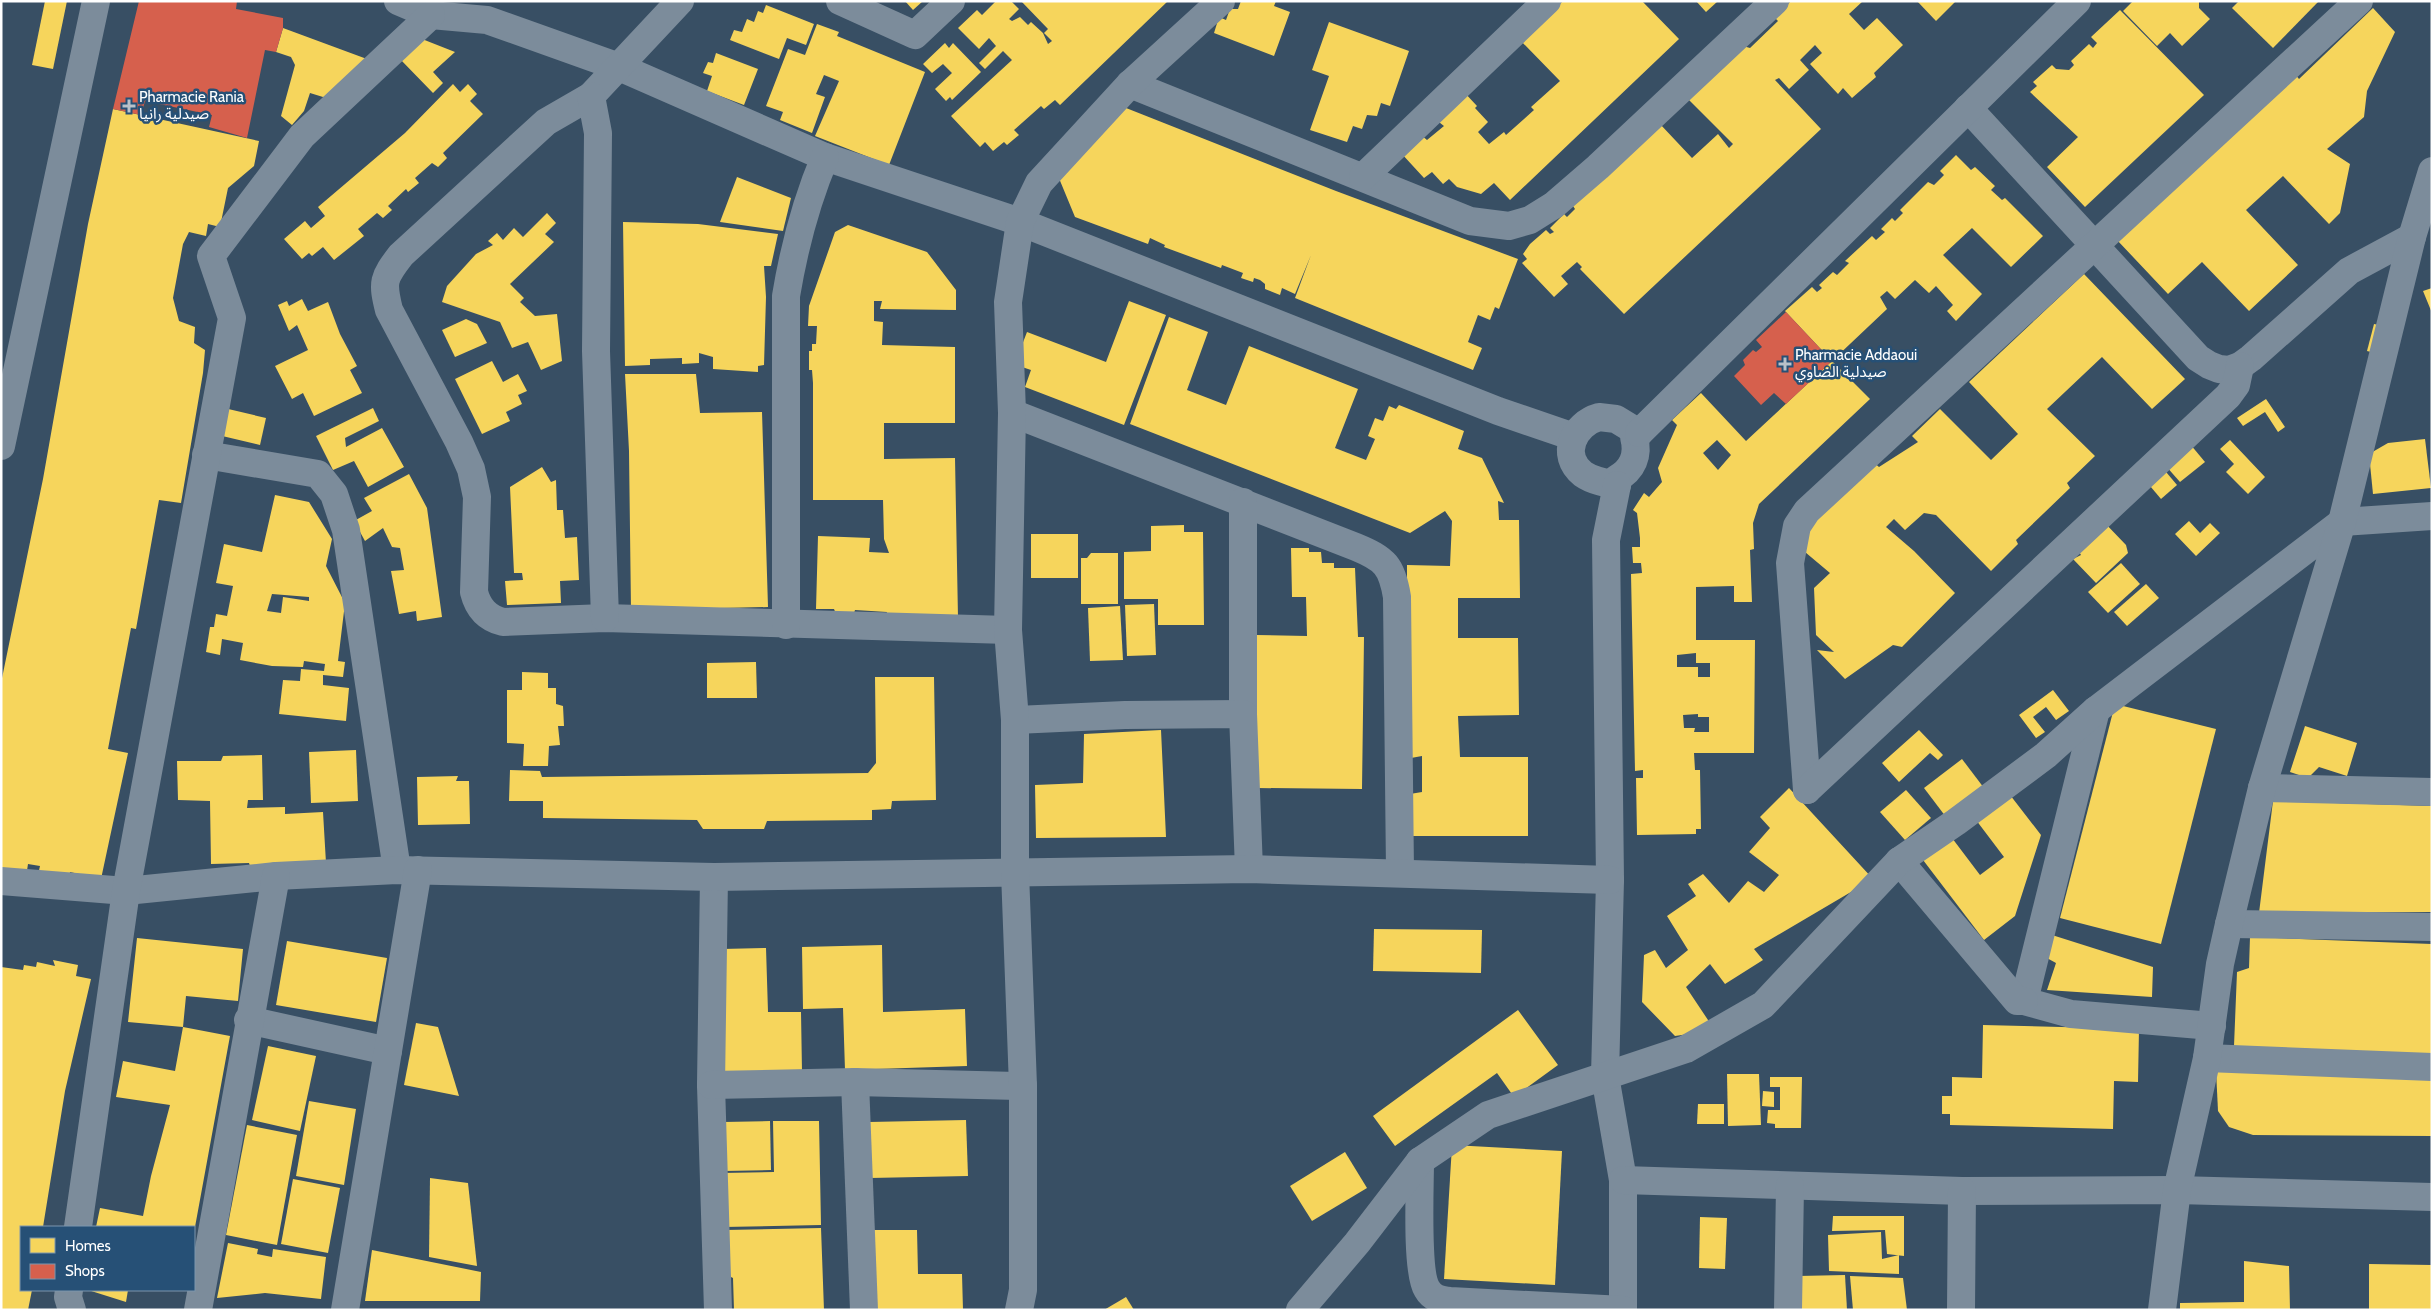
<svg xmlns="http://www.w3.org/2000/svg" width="2433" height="1311" font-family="Cabin,'Noto Sans Arabic',sans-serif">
<rect width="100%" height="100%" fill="#384f64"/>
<!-- homes -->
<g fill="#f6d55c" fill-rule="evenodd">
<polygon points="45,1 67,1 53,69 32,65"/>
<polygon points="905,1 923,1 913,10"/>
<polygon points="996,1 1011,1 1019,9 1009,19 1012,21 1020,17 1028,25 1031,22 1043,33 1048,44 1052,41 1044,33 1048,29 1021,1 1168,1 1060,105 1055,100 1044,109 1041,106 1014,130 1019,135 1007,145 1004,142 993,151 985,142 980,147 951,116 1012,60 1003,51 985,69 979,63 996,46 989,38 979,49 958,28 977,10 982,15"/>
<polygon points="1241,1 1276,1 1274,6 1290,12 1274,56 1214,33 1219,17 1226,20 1230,9 1238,9"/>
<polygon points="1563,1 1642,1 1679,39 1510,200 1494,183 1481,194 1457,187 1449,179 1443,184 1432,172 1424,178 1401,153 1421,135 1427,140 1444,126 1435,119 1463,91 1477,106 1475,108 1488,122 1478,132 1489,144 1504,132 1506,135 1534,110 1531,107 1560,81 1521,41"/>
<polygon points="1696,1 1718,1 1706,12"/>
<polygon points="1791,1 1863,1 1849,14 1864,30 1877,18 1903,45 1874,73 1876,77 1852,98 1843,88 1838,94 1810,64 1822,53 1815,45 1800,60 1809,70 1789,89 1779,78 1775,80 1821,129 1624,314 1580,269 1582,267 1577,262 1561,276 1568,284 1554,297 1522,263 1527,259 1523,254 1530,244 1546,230 1550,234 1554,232 1550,228 1564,214 1567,217 1575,209 1573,206 1660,124 1692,158 1718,134 1729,148 1733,144 1688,99 1743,46 1750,48 1778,21 1774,17"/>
<polygon points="1917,1 1956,1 1936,21"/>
<polygon points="2133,1 2199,1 2199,8 2210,19 2182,46 2170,33 2157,46 2123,11"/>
<polygon points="2239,1 2319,1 2273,48 2232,8"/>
<polygon points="766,5 814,24 806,45 787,38 779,59 730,40 734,30 742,32 747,19 754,22 758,11 763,13"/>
<polygon points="2373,8 2395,32 2367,91 2364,117 2327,149 2350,164 2340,213 2329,224 2283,176 2246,210 2298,265 2249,311 2202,262 2168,294 2117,240 2294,73 2299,79"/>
<polygon points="2120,10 2204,95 2085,207 2047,167 2078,137 2030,92 2037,86 2033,82 2052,65 2056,69 2069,70 2074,65 2071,61 2089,44 2093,48 2097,43 2091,37"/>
<polygon points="1329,22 1409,51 1390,106 1381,103 1377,116 1367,115 1362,129 1353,126 1347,142 1310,130 1329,76 1312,70"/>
<polygon points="817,24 839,32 837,36 925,72 889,165 815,136 839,81 824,75 816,94 825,97 812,133 780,120 783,112 766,106 788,49 805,55"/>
<polygon points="283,28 375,62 339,95 323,97 310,93 304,111 292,125 281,116 295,65 291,57 276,52"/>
<polygon points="422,39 455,52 433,72 443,83 433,93 400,59"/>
<polygon points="945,43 949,48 953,43 981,72 952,100 950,97 946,101 935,89 952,73 943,64 932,73 923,64"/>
<polygon points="716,53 758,69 744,105 707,91 712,76 703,73 708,62 713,63"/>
<polygon points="453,84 460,92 468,84 477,94 470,101 483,114 443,153 447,158 438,167 432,163 415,178 419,183 408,192 406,189 388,206 392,210 383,218 377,213 358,229 364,236 334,260 323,247 312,256 309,253 302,259 284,239 305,221 311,228 325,216 318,207 405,133"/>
<polygon points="1121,106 1336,191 1518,259 1499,309 1495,307 1490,320 1478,315 1468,342 1482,348 1473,370 1295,298 1311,255 1295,294 1282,288 1280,295 1265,289 1265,284 1260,280 1254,278 1253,282 1241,278 1243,273 1222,265 1221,268 1164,247 1165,245 1150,238 1148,244 1075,217 1056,171"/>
<polygon points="113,109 259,141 254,166 228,188 220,227 208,224 206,236 189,232 183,244 173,298 179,321 195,327 194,343 205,350 203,373 181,503 159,500 136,629 131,628 108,749 128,753 101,879 70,872 68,882 38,875 40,866 28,864 26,877 1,871 1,683 43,479 88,224"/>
<path d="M 1956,155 L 1971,170 L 1975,167 L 1995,186 L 1991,190 L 2002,200 L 2005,198 L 2043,236 L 2011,267 L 1972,228 L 1943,255 L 1982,294 L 1956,321 L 1947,311 L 1953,305 L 1936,286 L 1929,293 L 1915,280 L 1895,299 L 1887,291 L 1880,297 L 1887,309 L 1832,361 L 1870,399 L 1759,504 L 1753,523 L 1754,549 L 1750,550 L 1752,602 L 1734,602 L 1734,586 L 1696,587 L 1696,640 L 1755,640 L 1754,753 L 1694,753 L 1695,770 L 1700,770 L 1701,829 L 1696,829 L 1696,834 L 1637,835 L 1636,778 L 1643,778 L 1643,770 L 1635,771 L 1631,574 L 1642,573 L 1641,563 L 1633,563 L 1632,547 L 1640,547 L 1640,538 L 1637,513 L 1633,510 L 1644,493 L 1649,497 L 1662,482 L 1658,468 L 1677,425 L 1672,420 L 1701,393 L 1746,441 L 1774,415 L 1832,361 L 1785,311 L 1812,287 L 1817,292 L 1822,288 L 1819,285 L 1833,272 L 1837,275 L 1849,263 L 1845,261 L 1872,236 L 1876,240 L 1885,232 L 1881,229 L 1892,218 L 1895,221 L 1903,213 L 1900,210 L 1928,182 L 1934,185 L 1944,175 L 1940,171 ZM 1717,440 L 1731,455 L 1718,470 L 1703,453 ZM 1696,653 L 1696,663 L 1710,663 L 1710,677 L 1698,677 L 1698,667 L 1677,667 L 1677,655 ZM 1698,714 L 1698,717 L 1709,717 L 1709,732 L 1694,732 L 1695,728 L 1684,728 L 1683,715 Z"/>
<polygon points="737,177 791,198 783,231 720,222"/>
<polygon points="547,213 556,223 545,234 554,242 510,284 524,298 520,302 535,316 557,314 562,361 541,370 528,342 512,348 500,322 442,302 447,286 476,254 493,245 488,241 497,233 503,240 514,228 523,237"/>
<polygon points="623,222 698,224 778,234 771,266 764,266 766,297 764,365 758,366 758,372 713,369 713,357 699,353 699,363 682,364 682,358 650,359 650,365 625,366"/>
<polygon points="848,225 927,252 956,290 956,310 880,309 882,301 874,301 874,321 883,322 882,345 955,347 955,423 884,423 884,459 955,458 958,618 885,619 887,612 855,610 853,616 836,614 834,609 816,609 818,536 870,538 869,552 889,553 884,539 883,500 813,500 813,383 812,370 809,370 809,351 812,351 812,344 816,344 817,326 808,326 809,306 835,232"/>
<polygon points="2084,274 2185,379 2152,409 2102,357 2047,409 2095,456 2067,483 2070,488 2016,540 2018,544 1991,571 1936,515 1924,513 1905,530 1894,519 1886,527 1914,551 1955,593 1902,647 1893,645 1845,679 1817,650 1834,652 1816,635 1814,588 1830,573 1805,552 1807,526 1872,461 1879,467 1918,442 1912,436 1940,409 1991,460 2018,434 1969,382"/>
<polygon points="2432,288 2432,313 2423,291"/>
<polygon points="302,299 308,311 328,302 340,334 357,366 350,370 362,393 314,416 303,393 292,399 275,366 308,350 297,325 289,331 278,305 287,301 289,306"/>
<polygon points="1129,301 1166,315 1124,425 1025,387 1031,370 1019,366 1017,358 1027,332 1106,362"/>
<polygon points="1169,317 1208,332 1187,390 1226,405 1249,346 1358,389 1335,448 1366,460 1375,439 1368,436 1375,418 1383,421 1389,406 1396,409 1399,405 1464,431 1458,449 1482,458 1504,503 1498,501 1499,520 1519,520 1520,598 1458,598 1458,638 1518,638 1519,715 1458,716 1460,757 1528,757 1528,836 1410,836 1410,794 1422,792 1422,756 1411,758 1407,717 1407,565 1450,566 1452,521 1445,511 1410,533 1130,424"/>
<polygon points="466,319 477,324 487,343 455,357 442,330"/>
<polygon points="2374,324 2383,326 2375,353 2367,351"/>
<polygon points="492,361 503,382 518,374 527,391 518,395 522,404 506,412 510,421 482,434 455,379"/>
<polygon points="625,374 696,374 700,413 762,412 768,607 631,610 629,451"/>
<polygon points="2266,399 2285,427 2278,432 2265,412 2243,426 2237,418"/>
<polygon points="224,408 266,418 260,445 218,435"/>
<polygon points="373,408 379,421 345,438 346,447 382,428 404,467 368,487 354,461 333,470 316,436"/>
<polygon points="2425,439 2431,488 2373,494 2369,454 2388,443"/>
<polygon points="2230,440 2265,477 2248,494 2226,472 2234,464 2220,449"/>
<polygon points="2190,444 2205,462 2180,482 2165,465"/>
<polygon points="2161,466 2177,485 2161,499 2145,480"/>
<polygon points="542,467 551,482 556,480 557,510 563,510 565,538 577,537 579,580 560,581 561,603 507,605 505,581 523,580 522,573 514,573 510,487"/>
<polygon points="409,474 427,508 442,617 417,621 416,611 399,614 391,571 404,570 400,548 392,547 383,528 365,541 354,521 372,511 364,498"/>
<path d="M 275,495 L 309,502 L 332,539 L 326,566 L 345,603 L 338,661 L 345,662 L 343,677 L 323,675 L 323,685 L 349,688 L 346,721 L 279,714 L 283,680 L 300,681 L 301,669 L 324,671 L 325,664 L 304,661 L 303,667 L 272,666 L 240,660 L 243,643 L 222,639 L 220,655 L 206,652 L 210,627 L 214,627 L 216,614 L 227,616 L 233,586 L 216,583 L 224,544 L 262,552 ZM 272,594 L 309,597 L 309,601 L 283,597 L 281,613 L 267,611 Z"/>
<polygon points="2102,520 2126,545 2128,553 2096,583 2073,559 2081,555 2075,545"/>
<polygon points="2189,521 2200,533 2210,523 2220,533 2196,556 2175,534"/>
<polygon points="1184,525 1184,532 1203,532 1204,625 1158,625 1158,599 1124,599 1124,552 1151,551 1151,526"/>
<rect x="1031" y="534" width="47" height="44"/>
<polygon points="1291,548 1309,548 1309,552 1321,552 1322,563 1334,563 1334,568 1355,568 1358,637 1364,637 1362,789 1257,788 1256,635 1307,636 1306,597 1292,597"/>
<polygon points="1091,553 1118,553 1118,604 1081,604 1081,558 1087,558"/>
<polygon points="2121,563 2140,584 2108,613 2088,592"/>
<polygon points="2146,584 2159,598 2127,626 2114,612"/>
<polygon points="1154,604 1156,655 1127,656 1125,605"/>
<polygon points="1120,606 1123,660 1090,661 1088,608"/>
<polygon points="756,662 757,698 707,698 707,663"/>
<polygon points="522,672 548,673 548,688 556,688 556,704 563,706 564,726 558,726 560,745 549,746 548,766 523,766 524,744 507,743 507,690 522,690"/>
<polygon points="875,677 934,677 936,800 892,801 891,809 872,810 872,820 767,821 764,829 703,829 697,820 543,818 543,801 509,801 510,770 540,771 542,777 868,773 876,763"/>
<polygon points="2053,690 2069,711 2056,720 2046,707 2033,717 2045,732 2036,738 2019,715"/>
<polygon points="2115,704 2216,729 2161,944 2060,918"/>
<polygon points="2305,726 2357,743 2347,776 2319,767 2308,778 2290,772"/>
<polygon points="1161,730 1166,837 1036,838 1035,785 1083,783 1084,734"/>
<polygon points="1919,730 1943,755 1938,760 1930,753 1899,782 1882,763"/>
<polygon points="356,750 358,801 311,803 309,752"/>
<polygon points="262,755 263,800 248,800 247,808 285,807 285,814 323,812 326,863 250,866 249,863 211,864 210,801 178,800 177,761 221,761 223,756"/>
<polygon points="1962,759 1984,788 1946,817 1924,788"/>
<polygon points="458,776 456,781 469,781 470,824 418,825 417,777"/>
<polygon points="1789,788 1873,879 1754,949 1763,960 1725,984 1710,964 1686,987 1708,1020 1709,1031 1675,1036 1642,1002 1644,955 1655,950 1666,968 1688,950 1667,916 1696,896 1688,884 1703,874 1729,903 1748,881 1764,892 1779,875 1749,852 1770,828 1760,817"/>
<polygon points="1906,790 1931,818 1905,840 1880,812"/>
<polygon points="2007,791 2041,835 2015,916 1984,940 1920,856 1949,834 1980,875 2004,857 1973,816"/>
<polygon points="2273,801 2432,806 2432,912 2259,913"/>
<polygon points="1374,929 1482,930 1481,973 1373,971"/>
<polygon points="2052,935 2153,967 2152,997 2047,990 2056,963 2045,957"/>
<polygon points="2250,937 2432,944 2432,1054 2234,1046 2237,972 2249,968"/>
<polygon points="137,938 243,949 238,1001 186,996 183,1027 128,1022"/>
<polygon points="287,941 387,958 376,1022 276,1005"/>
<polygon points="882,945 883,1012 965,1009 967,1066 845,1070 843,1008 803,1009 802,947"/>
<polygon points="766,948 768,1012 801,1012 802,1071 725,1073 722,949"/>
<polygon points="53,960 78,965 76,976 91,979 65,1091 43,1227 21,1227 21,1290 32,1290 28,1310 1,1310 1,967 23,970 24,965 36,967 37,962 55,966"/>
<polygon points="1518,1010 1558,1065 1514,1097 1497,1073 1395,1146 1373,1116"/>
<polygon points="416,1023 438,1027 459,1096 404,1085"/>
<polygon points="1983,1025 2139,1029 2138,1082 2114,1081 2113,1129 1950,1125 1950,1114 1942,1114 1942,1096 1952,1096 1952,1077 1982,1078"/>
<polygon points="183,1027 230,1036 195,1227 96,1227 100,1208 143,1216 151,1176 170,1105 116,1097 123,1061 175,1071"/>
<polygon points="268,1046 316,1056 300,1131 252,1120"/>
<polygon points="2216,1070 2432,1075 2432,1136 2253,1135 2229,1127 2218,1111"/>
<polygon points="1727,1074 1759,1074 1761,1125 1728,1126"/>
<polygon points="1770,1077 1802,1077 1801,1128 1775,1128 1775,1124 1767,1123 1768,1110 1780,1110 1780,1087 1770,1087"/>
<polygon points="1763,1091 1774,1092 1774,1107 1762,1106"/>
<polygon points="309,1101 356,1109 344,1185 296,1176"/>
<polygon points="1698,1104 1724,1104 1724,1124 1697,1124"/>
<polygon points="966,1120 968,1176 870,1178 869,1122"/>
<polygon points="770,1121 771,1170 724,1171 723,1122"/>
<polygon points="773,1121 819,1121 821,1225 723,1227 722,1173 774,1172"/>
<polygon points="247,1125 297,1135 277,1245 226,1235"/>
<polygon points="1452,1145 1562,1151 1555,1285 1444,1279"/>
<polygon points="1345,1152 1367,1188 1312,1221 1290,1186"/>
<polygon points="430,1178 468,1183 477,1266 429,1257"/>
<polygon points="293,1179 340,1188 328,1253 281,1244"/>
<polygon points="1833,1216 1904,1216 1904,1256 1887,1254 1885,1230 1832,1231"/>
<polygon points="1700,1217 1727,1218 1725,1269 1699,1268"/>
<polygon points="821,1228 824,1310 734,1310 733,1278 727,1275 725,1230"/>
<polygon points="871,1230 917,1230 918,1274 962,1274 963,1310 872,1310"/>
<polygon points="1881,1232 1882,1259 1899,1255 1899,1274 1829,1271 1828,1235"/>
<polygon points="228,1243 258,1249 257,1254 272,1257 273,1249 326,1257 321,1299 265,1293 217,1298"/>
<polygon points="372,1250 481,1272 480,1301 365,1301"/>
<polygon points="2244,1261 2289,1266 2290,1310 2180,1310 2180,1303 2244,1302"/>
<polygon points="2369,1264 2432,1265 2432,1310 2369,1310"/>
<polygon points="1845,1275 1847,1310 1800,1310 1798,1276"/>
<polygon points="1850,1276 1903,1278 1907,1310 1853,1310"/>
<polygon points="88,1290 128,1290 126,1302"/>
<polygon points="1126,1297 1134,1310 1104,1310"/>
</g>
<!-- shops -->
<g fill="#d6604d">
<polygon points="139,1 237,1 236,9 283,18 283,28 276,52 265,50 247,138 209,127 212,115 145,101 141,115 113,109"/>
<polygon points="1786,312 1832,361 1786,404 1774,393 1761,405 1734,376 1745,365 1743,360 1753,350 1756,352 1762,347 1756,340"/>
</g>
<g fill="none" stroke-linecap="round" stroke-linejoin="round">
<!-- minor -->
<g stroke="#7c8c9b" stroke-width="28">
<polyline points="398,1 431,15 487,20 619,67 825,157 1020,222 1498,411 1574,437"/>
<path d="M 680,1 L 591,96 L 546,122 L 401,255 C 383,278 382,282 389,310 L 459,442 L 471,469 L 477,497 L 474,592 C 478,608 487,618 503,622 L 605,618 L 1008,630"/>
<polyline points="840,1 915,35 951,1"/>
<polyline points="1130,84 1470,221 1509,226 1530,220 1554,205 1598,167 1775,1"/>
<polyline points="591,96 598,133 596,351 605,618"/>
<polyline points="1968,108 2198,358 2209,365 2219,369 2229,370 2240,366 2251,358 2349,271 2412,237"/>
<polyline points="1363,177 1547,1"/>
<path d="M 1012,413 L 1356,547 C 1385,559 1392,566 1397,597 L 1400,872"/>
<path d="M 1599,417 L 1616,419 L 1639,433 L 1634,437 C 1639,455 1633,470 1616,479 L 1617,485 C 1606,483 1593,481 1583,474 C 1559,455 1574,424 1599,417 Z"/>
<polyline points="1639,433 2077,1"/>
<polyline points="1,446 96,1"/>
<polyline points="206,455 318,474 334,494 346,530 397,870"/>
<polyline points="1617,485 1606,540 1610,880 1605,1076 1623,1180 1623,1310"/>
<path d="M 786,625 L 786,296 C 794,248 806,202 825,157"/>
<polyline points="2096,710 2024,1001 2071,1014 2212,1026"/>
<polyline points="1243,714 1243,502"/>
<polyline points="1015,720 1125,715 1243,714 1249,869"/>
<polyline points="2262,788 2432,792"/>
<polyline points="1807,790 1790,563 1797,526 1807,511 2359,1"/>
<polyline points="1807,790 2228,396 2236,385 2240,366"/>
<polyline points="1899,861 2017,1001 2024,1001"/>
<polyline points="714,877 711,1085 718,1310"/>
<polyline points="1,881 126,891 276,876 397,870 714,877 1249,869 1610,880"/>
<polyline points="2229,924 2432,927"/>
<polyline points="248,1020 388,1051"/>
<polyline points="2207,1058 2432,1067"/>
<polyline points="855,1082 864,1310"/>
<polyline points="711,1085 855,1082 1023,1086"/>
<path d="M 1420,1161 C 1420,1186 1416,1272 1427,1289 C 1432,1298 1440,1300 1450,1301 L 1623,1310"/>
<polyline points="1623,1180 1962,1191 2177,1190 2432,1197"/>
<polyline points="78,1227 126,891 232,318 211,256 302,136 431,15"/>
<polyline points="69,1290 68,1297 72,1310"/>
<polyline points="198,1310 276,876"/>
<polyline points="345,1310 418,870"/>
<polyline points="1019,1310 1023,1290 1023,1086 1015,872 1015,720 1008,630 1012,413 1008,302 1020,222 1039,183 1130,84 1221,1"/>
<polyline points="1300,1310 1357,1243 1420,1161 1488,1115 1686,1049 1763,1005 1899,861 1956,822 2046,755 2096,710 2342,522 2432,516"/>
<polyline points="1788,1310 1790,1186"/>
<polyline points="1961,1310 1962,1191"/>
<polyline points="2162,1310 2177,1190 2207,1058 2220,964 2229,924 2262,788 2342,522 2412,237 2432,171"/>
</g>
</g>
<!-- markers -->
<g fill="#b9c1c9" stroke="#265076" stroke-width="2">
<path d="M126.5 98.5h5v5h5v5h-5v5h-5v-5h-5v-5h5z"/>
<path d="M1782.5 356.5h5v5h5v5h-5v5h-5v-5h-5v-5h5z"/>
</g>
<g text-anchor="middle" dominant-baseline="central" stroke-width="5" stroke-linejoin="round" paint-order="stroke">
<!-- poi labels -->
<g font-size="15" fill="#fff" stroke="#265076" text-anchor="start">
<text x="139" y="97">Pharmacie Rania<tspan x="139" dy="17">صيدلية رانيا</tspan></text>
<text x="1795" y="355">Pharmacie Addaoui<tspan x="1795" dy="17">صيدلية الضاوي</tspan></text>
</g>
</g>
<!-- border -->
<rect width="2433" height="1311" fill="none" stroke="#ffffff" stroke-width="5"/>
<!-- legend -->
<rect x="20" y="1226" width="175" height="65" fill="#265076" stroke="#7d96ad"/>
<rect x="30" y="1238" width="25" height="15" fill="#f6d55c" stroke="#7d96ad"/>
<text x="65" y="1251" font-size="15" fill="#ffffff">Homes</text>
<rect x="30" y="1264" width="25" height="15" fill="#d6604d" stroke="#7d96ad"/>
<text x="65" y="1276" font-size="15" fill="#ffffff">Shops</text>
</svg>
